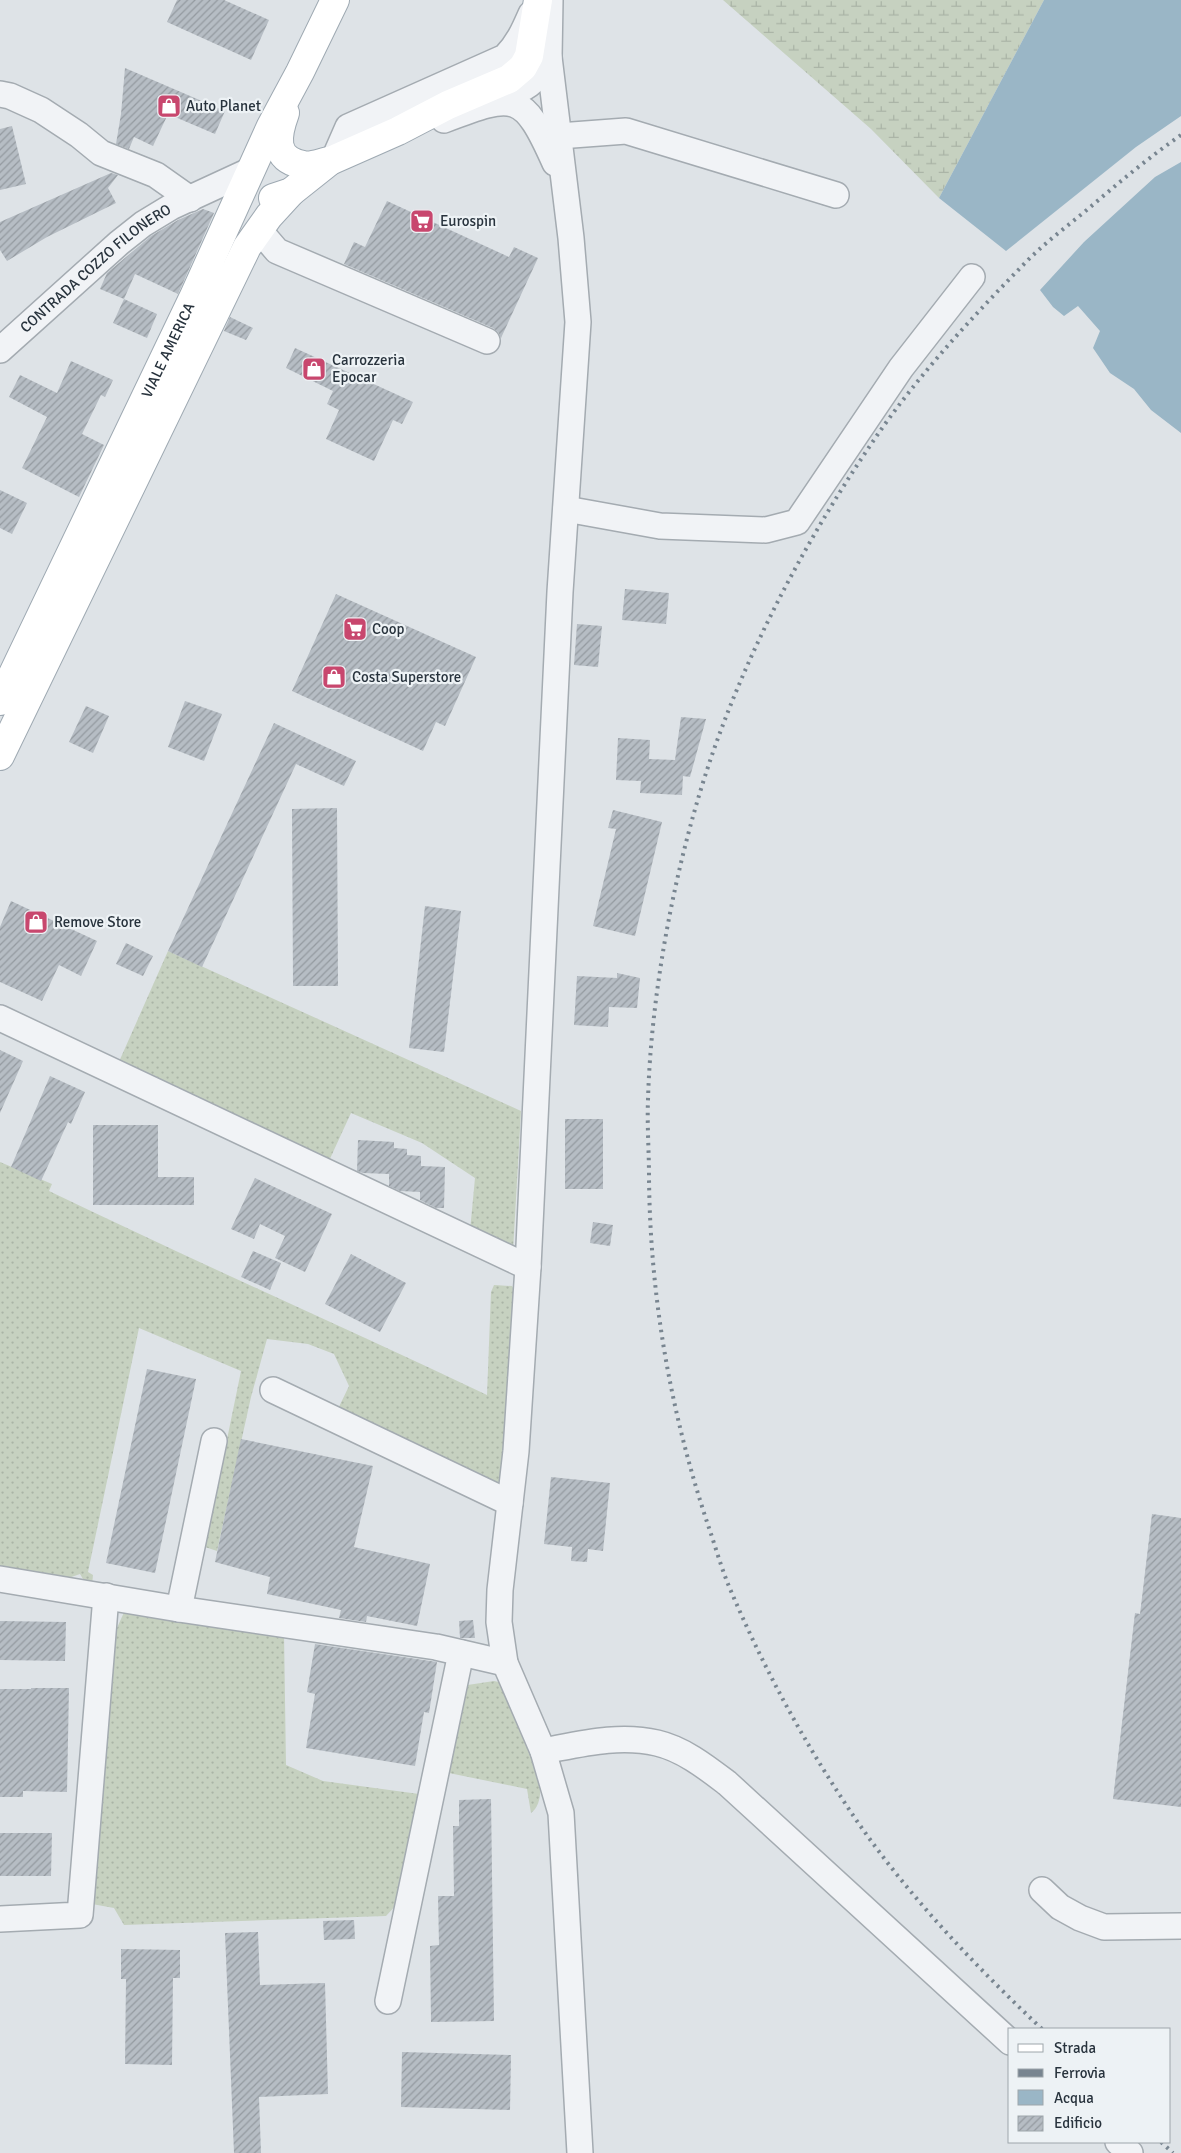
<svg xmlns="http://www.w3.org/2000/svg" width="1181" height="2153" font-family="Signika,sans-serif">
<defs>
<pattern id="grass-dots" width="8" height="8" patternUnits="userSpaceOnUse" patternTransform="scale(1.25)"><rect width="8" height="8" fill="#c6d1c0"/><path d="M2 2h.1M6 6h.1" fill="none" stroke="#aab4a6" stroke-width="1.8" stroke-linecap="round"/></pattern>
<pattern id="wetland-marsh" width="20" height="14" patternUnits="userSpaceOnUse" patternTransform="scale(1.25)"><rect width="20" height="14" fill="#c6d1c0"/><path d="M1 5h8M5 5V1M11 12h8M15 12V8" fill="none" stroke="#aab4a6"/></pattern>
<pattern id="building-hatch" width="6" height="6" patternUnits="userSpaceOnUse" patternTransform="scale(1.25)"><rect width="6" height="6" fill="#b6bdc4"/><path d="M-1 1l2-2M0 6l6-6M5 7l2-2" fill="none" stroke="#949aa0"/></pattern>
</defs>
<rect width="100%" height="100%" fill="#dee3e7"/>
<!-- grass -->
<g fill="url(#grass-dots)">
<polygon points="168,951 521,1111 513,1251 470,1231 475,1178 422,1143 351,1113 328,1163 118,1064"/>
<path d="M 0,1162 L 52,1184 L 49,1191 C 194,1261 341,1326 487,1395 L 491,1292 L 494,1285 L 512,1286 L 516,1293 L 513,1354 L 500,1482 L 492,1485 L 337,1411 L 349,1386 L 334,1354 L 308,1344 L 267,1339 L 251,1397 L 217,1551 L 205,1547 L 241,1371 L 139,1328 L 88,1572 L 93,1575 L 92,1585 L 86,1584 L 80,1574 L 63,1580 L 0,1570 Z"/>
<polygon points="126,1608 284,1633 286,1765 323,1781 419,1794 399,1902 386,1916 124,1925 114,1908 92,1904 111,1641"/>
<path d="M 494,1681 L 503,1683 C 516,1709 559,1792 531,1813 L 527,1789 L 444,1772 L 461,1686 Z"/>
</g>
<!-- wetland -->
<polygon fill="url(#wetland-marsh)" points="723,0 1044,0 939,198 871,129"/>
<!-- water -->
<g fill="#9ab6c6">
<polygon points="1044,0 1181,0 1181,116 1136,147 1006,251 939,198"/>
<polygon points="1181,162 1181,433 1151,410 1134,389 1110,373 1093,348 1100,331 1078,306 1064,316 1053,307 1040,290 1084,242 1155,177"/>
</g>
<!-- building -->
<g fill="url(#building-hatch)">
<polygon points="177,0 224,0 269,20 251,60 167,22"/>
<polygon points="125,68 225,111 215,134 168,114 153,146 134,137 129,149 116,144 121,114"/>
<polygon points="12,126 26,184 0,190 0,129"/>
<polygon points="111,173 118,175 108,188 116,203 47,237 7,261 0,250 0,222"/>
<polygon points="387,201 509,257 514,247 538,258 501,338 498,332 493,328 344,264 354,242 365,247"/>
<polygon points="203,209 214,213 178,294 135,274 124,299 100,289 107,273 151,236 178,220"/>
<polygon points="124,299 157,314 147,338 113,323"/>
<polygon points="230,317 253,328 246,340 224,331"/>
<polygon points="295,348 413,402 402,424 393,420 374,461 326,439 339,410 327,404 333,391 286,368"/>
<polygon points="71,361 113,380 105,397 101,395 82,434 104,445 79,497 22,468 47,417 9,397 20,375 57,393"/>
<polygon points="0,490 27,503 12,534 0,528"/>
<polygon points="625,589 669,593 666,624 622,620"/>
<polygon points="336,594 476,657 445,726 436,722 423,751 292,691"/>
<polygon points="577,624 602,626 598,667 574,665"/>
<polygon points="185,701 222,714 204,761 168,747"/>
<polygon points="86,706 109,716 93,753 69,742"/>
<polygon points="681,717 706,719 690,777 683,776 682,795 640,793 641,781 616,780 618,738 650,740 649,759 675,760"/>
<polygon points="274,723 356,761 344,786 296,764 202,967 168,951"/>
<polygon points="337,808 338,986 293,986 292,809"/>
<polygon points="613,810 662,822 635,936 593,926 616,829 608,828"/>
<polygon points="11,901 97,941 81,976 59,965 42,1001 0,982 0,927"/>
<polygon points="425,906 461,911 444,1052 409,1048"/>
<polygon points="126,943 153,956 143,976 116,964"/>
<polygon points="617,973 640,978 637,1008 609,1007 608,1027 574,1025 577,976 617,978"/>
<polygon points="0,1050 23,1061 0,1113"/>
<polygon points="50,1076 85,1092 71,1124 68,1122 41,1181 11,1167"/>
<rect x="565" y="1119" width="38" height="70"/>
<polygon points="93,1125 158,1125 158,1177 194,1177 194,1205 93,1205"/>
<polygon points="358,1140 394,1142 394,1148 407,1149 407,1155 421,1156 421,1166 445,1167 444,1208 436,1208 420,1200 420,1192 400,1191 389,1186 389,1174 363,1173 357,1171"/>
<polygon points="255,1178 332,1214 305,1272 275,1258 285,1236 260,1224 254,1239 231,1229"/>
<polygon points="593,1222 613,1225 610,1246 590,1243"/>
<polygon points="253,1251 281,1263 270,1290 241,1277"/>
<polygon points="351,1254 406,1283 380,1332 325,1304"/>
<polygon points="147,1369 196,1379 155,1573 106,1563"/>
<polygon points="241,1439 373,1466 354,1547 430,1564 417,1626 367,1616 366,1622 339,1618 341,1610 267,1594 270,1577 215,1562"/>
<polygon points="551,1477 610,1483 603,1551 588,1549 587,1562 571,1561 572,1547 544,1544"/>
<polygon points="1152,1514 1181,1518 1181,1807 1113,1799 1135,1613 1140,1614"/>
<polygon points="473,1620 475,1638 460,1638 459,1621"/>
<polygon points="0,1621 66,1622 65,1661 0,1660"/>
<polygon points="315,1644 437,1662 429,1713 424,1712 415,1766 306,1748 315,1694 307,1692"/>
<polygon points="31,1688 69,1688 67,1792 23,1791 23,1797 0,1797 0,1689 31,1689"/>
<polygon points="491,1799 494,2021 431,2022 430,1946 439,1945 438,1896 454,1896 453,1826 459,1826 459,1800"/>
<polygon points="0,1833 52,1833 51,1876 0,1876"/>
<polygon points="354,1920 355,1939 324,1940 323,1921"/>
<polygon points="258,1932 260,1985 325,1983 328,2094 259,2097 261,2153 234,2153 225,1933"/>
<polygon points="121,1949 180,1950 180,1978 173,1978 172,2065 125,2064 126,1979 121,1979"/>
<polygon points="402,2052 511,2055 510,2110 401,2107"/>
</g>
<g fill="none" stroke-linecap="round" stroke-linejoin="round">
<!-- minor casing -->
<g stroke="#a4abb1" stroke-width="28">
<g id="minor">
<polyline points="550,0 549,57 571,238 578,322 560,592 528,1267 516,1451 500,1590 499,1622 505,1663 543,1751 561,1813 580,2153"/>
<polyline points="0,94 10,96 41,110 79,135 101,153 156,175 190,199"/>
<path d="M 492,102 C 519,91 538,86 549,57"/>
<path d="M 444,120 C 515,93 523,91 555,163"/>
<polyline points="559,136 626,131 836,195"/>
<path d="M 334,159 L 348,127 L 505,57 C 518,44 524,30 531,14"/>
<polyline points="259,230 277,251 487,341"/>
<path id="s1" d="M 0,350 L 119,243 L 143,224 L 171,207 L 249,171"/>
<polyline points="566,509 660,526 766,530 797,522 901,368 972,277"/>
<polyline points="0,1018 528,1267"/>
<polyline points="273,1390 510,1503"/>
<polyline points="0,1579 179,1609 436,1647 505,1663"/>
<polyline points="179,1609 214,1441"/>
<path d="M 543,1751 C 581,1744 619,1734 657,1743 C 683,1749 706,1767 727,1783 L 1010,2042"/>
<polyline points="1042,1890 1060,1907 1080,1918 1104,1927 1181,1926"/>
<polyline points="0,1919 80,1915 106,1596"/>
<polyline points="388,2001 461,1653"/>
<polyline points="1118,2142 1130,2153"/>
</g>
</g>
<!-- major casing -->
<g stroke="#9ea9b2" stroke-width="30">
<g id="major">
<path d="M 285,113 C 277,135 272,159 303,165 C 311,167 322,162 330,161"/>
<polyline points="273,198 291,192 330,161 398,131 448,105 509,79 523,67 529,56 538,0"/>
<path id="s2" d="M 0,701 L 194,296 L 271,126 L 300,72 L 335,0"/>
<polyline points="0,756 247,247 269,216 291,192"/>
</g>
</g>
<!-- minor -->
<use href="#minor" stroke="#f1f3f6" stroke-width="25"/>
<!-- major -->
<use href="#major" stroke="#fff" stroke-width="28"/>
<!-- rail -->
<g stroke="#788590" stroke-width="4" stroke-dasharray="2.5 5" stroke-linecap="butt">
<path d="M 1042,2029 C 968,1959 896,1883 841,1797 C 797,1730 759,1658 728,1584 C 720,1564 714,1542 707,1522 C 670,1410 650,1295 649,1177 C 649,1151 647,1125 648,1100 C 651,990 676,860 712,755 C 751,642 810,533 878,434 C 921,372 975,314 1028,260 C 1049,239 1073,222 1095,203 C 1123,179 1151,156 1181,135"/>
<polyline points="1161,2142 1173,2153"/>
</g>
</g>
<!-- icons -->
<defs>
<g id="shop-square" transform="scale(1.25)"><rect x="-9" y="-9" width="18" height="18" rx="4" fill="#c8476e" stroke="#edf2f5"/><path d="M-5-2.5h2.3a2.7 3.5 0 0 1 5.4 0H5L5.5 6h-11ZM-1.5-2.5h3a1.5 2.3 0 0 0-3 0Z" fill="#fff"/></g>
<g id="supermarket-square" transform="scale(1.25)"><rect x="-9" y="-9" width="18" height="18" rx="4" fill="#c8476e" stroke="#edf2f5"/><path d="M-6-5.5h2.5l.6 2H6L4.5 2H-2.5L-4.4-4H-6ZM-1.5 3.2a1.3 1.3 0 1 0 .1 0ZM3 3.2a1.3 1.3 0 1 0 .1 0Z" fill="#fff"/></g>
</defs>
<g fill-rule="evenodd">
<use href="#shop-square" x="169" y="106"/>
<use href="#supermarket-square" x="422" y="221"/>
<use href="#shop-square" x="314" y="369"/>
<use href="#supermarket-square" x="355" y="629"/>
<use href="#shop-square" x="334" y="677"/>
<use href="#shop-square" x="36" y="922"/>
</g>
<g text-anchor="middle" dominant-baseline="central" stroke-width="4.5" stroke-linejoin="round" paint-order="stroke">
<!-- poi labels -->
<g font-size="15" fill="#28333d" stroke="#edf2f5" text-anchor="start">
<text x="186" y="106">Auto Planet</text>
<text x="440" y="221">Eurospin</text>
<text x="332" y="360">Carrozzeria<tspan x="332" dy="17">Epocar</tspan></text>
<text x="372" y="629">Coop</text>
<text x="352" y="677">Costa Superstore</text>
<text x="54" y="922">Remove Store</text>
</g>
<!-- street labels -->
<g font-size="15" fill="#28333d" stroke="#edf2f5">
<text stroke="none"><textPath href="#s1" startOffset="126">CONTRADA COZZO FILONERO</textPath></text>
<text stroke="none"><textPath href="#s2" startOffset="389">VIALE AMERICA</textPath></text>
</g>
</g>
<!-- legend -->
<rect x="1008" y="2028" width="162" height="115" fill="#edf2f5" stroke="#9ea6ab"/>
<rect x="1018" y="2044" width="25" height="8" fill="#ffffff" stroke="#9ea6ab"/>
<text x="1054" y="2053" font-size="15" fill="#28333d">Strada</text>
<rect x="1018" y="2069" width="25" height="8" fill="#788590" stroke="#9ea6ab"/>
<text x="1054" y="2078" font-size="15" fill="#28333d">Ferrovia</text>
<rect x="1018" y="2090" width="25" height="15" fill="#9ab6c6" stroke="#9ea6ab"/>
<text x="1054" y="2103" font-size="15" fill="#28333d">Acqua</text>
<rect x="1018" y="2116" width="25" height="15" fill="url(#building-hatch)" stroke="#9ea6ab"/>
<text x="1054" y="2128" font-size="15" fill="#28333d">Edificio</text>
</svg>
